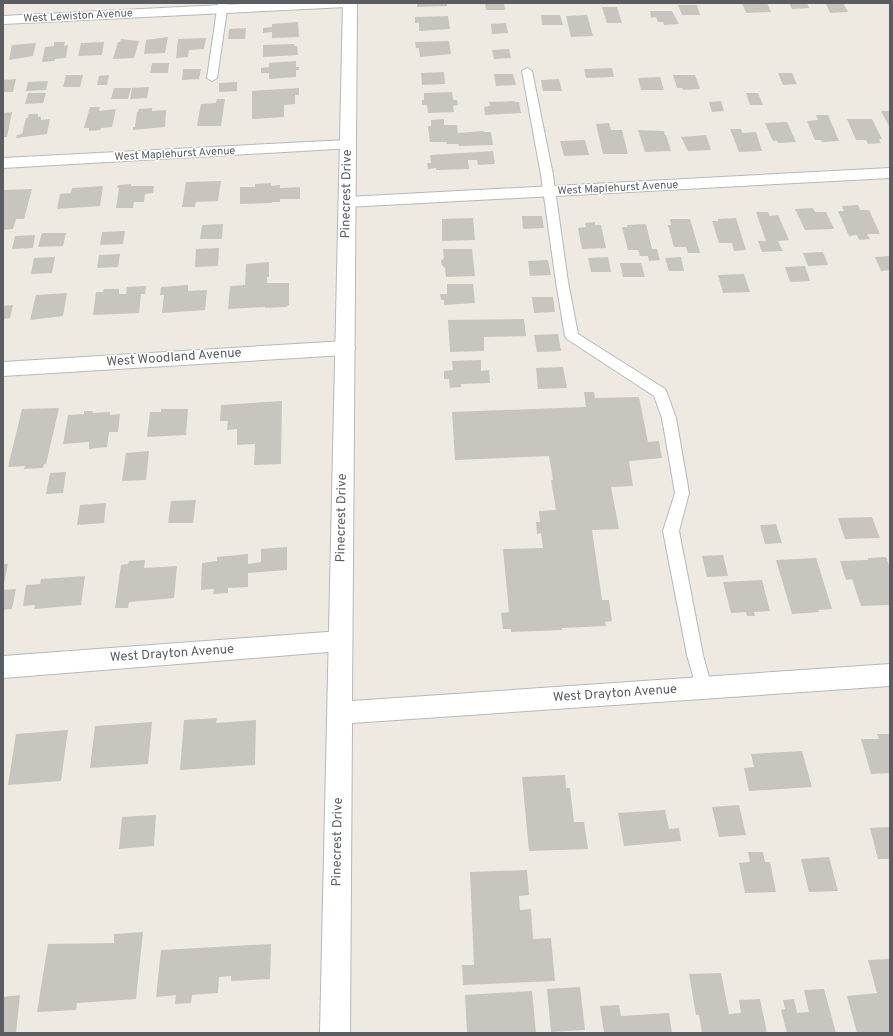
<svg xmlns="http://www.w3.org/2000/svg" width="893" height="1036" font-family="Overpass,sans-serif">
<rect width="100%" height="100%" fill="#eeeae1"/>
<!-- building -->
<g fill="#c8c5be">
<polygon points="417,3 447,3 447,6 417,7"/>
<polygon points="485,3 504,3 505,10 486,10"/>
<polygon points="742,3 767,3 771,12 746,13"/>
<polygon points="789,3 807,3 809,8 792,9"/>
<polygon points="843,3 848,12 830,13 826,4"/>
<polygon points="678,5 697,5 700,15 682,15"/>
<polygon points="602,7 617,7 622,23 607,23"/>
<polygon points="650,11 672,11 679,24 664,25 663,22 658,22 656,17 651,18"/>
<polygon points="541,15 560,15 563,25 542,25"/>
<polygon points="587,15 593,36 571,37 566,16"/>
<polygon points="448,16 450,29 419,31 419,23 415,23 415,17"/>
<polygon points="298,22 299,37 272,38 272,32 263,33 263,28 272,27 272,24"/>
<polygon points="506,23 508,33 492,34 491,24"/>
<polygon points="246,28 245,39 228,39 229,29"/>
<polygon points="168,37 165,53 144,54 146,40"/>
<polygon points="206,38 204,49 189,50 188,57 176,58 178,39"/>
<polygon points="121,39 139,41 134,58 113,59 118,42 120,42"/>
<polygon points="449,41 451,54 420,57 419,48 416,48 415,42"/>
<polygon points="54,42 65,42 64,46 68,45 66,58 55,59 55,61 42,62 45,47 54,46"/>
<polygon points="104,42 102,55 78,56 81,43"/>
<polygon points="36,43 33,56 9,60 12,45"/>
<polygon points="294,44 294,46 297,46 298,55 263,57 263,45"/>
<polygon points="509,49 511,58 494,59 492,50"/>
<polygon points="296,61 296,67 299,67 299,70 296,70 296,77 269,79 269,73 261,73 261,68 269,67 269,63"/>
<polygon points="152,63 169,63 168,73 150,73"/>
<polygon points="612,68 614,77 586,78 584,69"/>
<polygon points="183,69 201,69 199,79 182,80"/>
<polygon points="444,72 445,84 422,85 421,73"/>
<polygon points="778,73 792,73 797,84 783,85"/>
<polygon points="494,74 513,74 516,85 496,86"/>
<polygon points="66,75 83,75 80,87 63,87"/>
<polygon points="109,75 107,85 97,85 99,76"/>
<polygon points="673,75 695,75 700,89 683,90 682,88 677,88"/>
<polygon points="660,77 664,90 641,90 638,78"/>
<polygon points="16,79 13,92 3,92 3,80"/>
<polygon points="559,79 562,91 543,91 541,80"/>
<polygon points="48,81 46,90 26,91 28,82"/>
<polygon points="237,82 237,91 219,92 219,83"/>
<polygon points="149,87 147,98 130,99 132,88"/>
<polygon points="114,88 131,88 128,99 111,99"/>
<polygon points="299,88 299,95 295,95 295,104 284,105 284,117 252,119 252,91"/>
<polygon points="452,92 453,100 457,100 458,105 453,106 454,112 428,113 427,105 422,105 422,100 424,100 424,93"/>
<polygon points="28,93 46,93 43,103 25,104"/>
<polygon points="746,93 758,93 763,105 750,105"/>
<polygon points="217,99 225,99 221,126 197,126 201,104 216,103"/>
<polygon points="514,101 515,102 519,102 521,113 485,115 484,107 490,106 489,102"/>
<polygon points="721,101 724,111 712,112 709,102"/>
<polygon points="90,107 100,107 99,111 116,109 112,127 101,128 100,130 89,131 89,128 84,128"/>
<polygon points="152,108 152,111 166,110 165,127 133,130 133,127 135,127 137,112 138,112 139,109"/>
<polygon points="881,111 890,111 890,128"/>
<polygon points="12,112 7,137 3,137 3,113"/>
<polygon points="29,114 38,114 38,117 41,117 41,120 50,119 47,134 16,138 17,135 22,134 26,118 28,118"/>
<polygon points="816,115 828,115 839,141 822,142 821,140 815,140 807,121 818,120"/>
<polygon points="444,119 444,125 457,125 458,133 484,131 484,132 491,132 493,145 459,146 458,144 447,144 446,142 430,142 428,126 431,126 431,120"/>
<polygon points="847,119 872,119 882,139 879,139 881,143 868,144 866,140 856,140"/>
<polygon points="787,122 796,142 778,143 777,141 773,141 765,123"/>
<polygon points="609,123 611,130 622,130 628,154 603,154 596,124"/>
<polygon points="730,129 741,129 742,133 756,132 762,151 739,152"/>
<polygon points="638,130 664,131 665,135 666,135 671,151 645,152"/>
<polygon points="706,135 711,150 688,151 681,137"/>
<polygon points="585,140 589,155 564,156 560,141"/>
<polygon points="493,151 495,164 478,165 477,160 468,160 469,169 436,170 436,168 428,169 427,163 431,163 430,155"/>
<polygon points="221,181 218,201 196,202 195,207 182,207 186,182"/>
<polygon points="271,183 271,186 280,185 280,188 300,187 300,199 280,199 280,202 272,202 272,203 240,204 240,187 255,187 255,184"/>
<polygon points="131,184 131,186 154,186 153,193 145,194 144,202 134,202 133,208 116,208 119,188 117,188 118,185"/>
<polygon points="103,186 100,206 57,209 60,194 71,193 72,188"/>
<polygon points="32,189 24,219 16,219 13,229 3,230 3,190"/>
<polygon points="858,205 860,210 869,210 880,234 867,234 870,239 859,240 857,235 849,236 838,211 844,211 842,206"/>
<polygon points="813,208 815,212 826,212 834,229 805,230 795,209"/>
<polygon points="756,212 768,212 770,216 778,215 789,240 778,241 783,251 762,252 758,241 766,241"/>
<polygon points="522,216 542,216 544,228 523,229"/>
<polygon points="473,218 475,240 442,241 442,219"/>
<polygon points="736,218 746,250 734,251 732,243 719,243 712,221 718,221 718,219"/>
<polygon points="670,219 690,219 700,253 688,253 686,247 674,247 668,225 671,225"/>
<polygon points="595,222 595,225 601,225 606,248 582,249 578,228 586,227 585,223"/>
<polygon points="223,224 222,239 200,239 202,225"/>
<polygon points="646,224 652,249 657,249 660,260 649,261 648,256 640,256 638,250 628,250 622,227 628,227 627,225"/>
<polygon points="125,231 123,244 100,245 102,232"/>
<polygon points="42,233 66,233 63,246 38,247"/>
<polygon points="35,235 33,248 12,249 15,236"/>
<polygon points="219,248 218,266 195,267 196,249"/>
<polygon points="443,249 472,249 475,276 446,277 445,268 442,265 441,261 444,258"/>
<polygon points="823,252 828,265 808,266 803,253"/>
<polygon points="120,254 118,267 97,268 99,255"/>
<polygon points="890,256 890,270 881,271 875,257"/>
<polygon points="55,257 52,273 31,274 34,258"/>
<polygon points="608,257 611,272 591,272 588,258"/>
<polygon points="681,257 684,271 669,271 665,258"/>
<polygon points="548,260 551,275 530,276 528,261"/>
<polygon points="269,262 269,277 267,277 267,283 289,283 289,305 286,307 265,308 265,307 228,309 230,286 245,285 246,264"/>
<polygon points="620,263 641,263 645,277 623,277"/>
<polygon points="805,266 810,281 790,282 785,267"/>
<polygon points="744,274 750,292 723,293 718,275"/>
<polygon points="447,284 473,284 475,303 444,305 444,300 441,300 440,294 447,294"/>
<polygon points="188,285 188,291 207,290 205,310 162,313 164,295 160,295 161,287"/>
<polygon points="146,286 145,294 141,294 139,313 93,315 96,292 103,292 104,289 119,289 119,294 126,294 127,287"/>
<polygon points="67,293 63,316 30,320 36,295"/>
<polygon points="532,297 553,297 555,312 534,313"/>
<polygon points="13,305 10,318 3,319 3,306"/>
<polygon points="524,319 526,336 484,337 484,351 450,352 448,320"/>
<polygon points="558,334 561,351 537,352 534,335"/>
<polygon points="481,360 481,371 489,370 490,383 461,384 461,387 450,388 449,379 444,379 444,371 453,370 452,361"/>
<polygon points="563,367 567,388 538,389 536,368"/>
<polygon points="584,392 594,392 595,398 639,397 648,442 659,441 662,458 629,461 633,486 611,487 619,529 592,530 602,600 609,600 612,621 605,622 606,626 562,628 562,630 511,632 511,629 503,629 501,613 509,612 503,549 543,548 541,533 537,534 536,522 540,522 539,511 556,510 551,480 553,480 549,456 455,460 452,412 586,407"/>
<polygon points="282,401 281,464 254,465 255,444 237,445 237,429 227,430 228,421 220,421 221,405"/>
<polygon points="59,408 46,464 44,464 43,468 24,469 25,466 8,467 22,409"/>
<polygon points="161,409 188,409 186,435 147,437 150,412 161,412"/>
<polygon points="84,411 93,411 92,413 110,412 110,415 120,414 118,432 109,432 107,447 89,449 89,442 63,444 68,415 84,414"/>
<polygon points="149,451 146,480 122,481 126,453"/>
<polygon points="66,472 63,493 46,494 50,473"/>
<polygon points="196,500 193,523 168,523 171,501"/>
<polygon points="106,503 104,523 77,525 80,505"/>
<polygon points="872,517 880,538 845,539 838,518"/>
<polygon points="776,524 782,543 765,544 760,525"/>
<polygon points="287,547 287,570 248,573 248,587 228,588 228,593 213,594 214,589 201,590 202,563 217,561 217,557 248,554 248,564 261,562 261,549"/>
<polygon points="723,555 728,576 707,577 702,556"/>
<polygon points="886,557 890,568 890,605 861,606 852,579 846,580 840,561 868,560 868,558"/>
<polygon points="816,558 832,609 818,610 819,612 792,614 776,560"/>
<polygon points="145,560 144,568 177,566 174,598 129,602 128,608 115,608 121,565 128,564 129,561"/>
<polygon points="3,564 8,564 4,584 3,584"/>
<polygon points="85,576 81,605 34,609 35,605 23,606 26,585 40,584 41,579"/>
<polygon points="762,580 770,611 754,612 755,616 747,616 746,612 731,613 723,582"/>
<polygon points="16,589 12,609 3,610 3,590"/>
<polygon points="217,718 216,723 256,720 255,765 180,770 184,720"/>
<polygon points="152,722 148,764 90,768 95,726"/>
<polygon points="68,730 61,781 8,785 16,734"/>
<polygon points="877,734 890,734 890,773 871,774 861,739 879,739"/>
<polygon points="802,751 812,787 749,791 744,768 754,767 751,754"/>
<polygon points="565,775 566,788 570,788 574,822 584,822 588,849 529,851 522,777"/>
<polygon points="739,805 746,835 719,837 712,807"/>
<polygon points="665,810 669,829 679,828 681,841 624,846 618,813"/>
<polygon points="156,815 154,846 119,849 122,817"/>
<polygon points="890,827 890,859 878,859 870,828"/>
<polygon points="748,852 763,852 765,862 770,862 776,892 745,893 739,863 750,862"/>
<polygon points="829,857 838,891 809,892 801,859"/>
<polygon points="527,870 529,895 519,896 520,910 531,909 533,939 551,938 555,981 463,985 462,965 474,965 470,872"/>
<polygon points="143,932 136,999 77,1003 76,1010 37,1012 48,944 114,943 114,934"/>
<polygon points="271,944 270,979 231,981 231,976 219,977 218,993 192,995 191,1003 175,1004 176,995 156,997 161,950"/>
<polygon points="890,959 890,1033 857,1033 847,996 877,993 868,960"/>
<polygon points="721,973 729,1014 741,1013 739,1000 760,999 767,1033 702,1033 699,1015 696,1015 689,974"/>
<polygon points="580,987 585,1030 551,1032 547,989"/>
<polygon points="824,989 836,1033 787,1033 781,1010 785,1009 783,1000 794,999 797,1013 809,1012 804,990"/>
<polygon points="532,991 536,1033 467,1033 465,995"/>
<polygon points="20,995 16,1033 3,1033 3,997"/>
<polygon points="619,1005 621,1016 669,1013 672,1033 604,1033 600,1006"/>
</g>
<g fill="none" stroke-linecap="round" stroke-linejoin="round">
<!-- service casing -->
<g stroke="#b4b8bd" stroke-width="2">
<g id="service">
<polygon points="218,3 228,3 217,78 212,81 207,78"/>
<polygon points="527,68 532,71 553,175 568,282 578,334 665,389 667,393 676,418 689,493 679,531 703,655 712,688 710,693 704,695 698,693 687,655 663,531 675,493 662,418 654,396 567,339 565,336 556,282 541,175 522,71"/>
</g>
</g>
<!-- minor casing -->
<g stroke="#b4b8bd" stroke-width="2">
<g id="minor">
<polygon points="259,3 353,3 351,6 346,7 3,24 3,16"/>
<polygon points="347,140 353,142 355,145 353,148 3,168 3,158"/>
<polygon points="890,168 890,178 347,207 341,206 338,202 341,198 347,197"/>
<polygon points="345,341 352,343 355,348 352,353 345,355 3,376 3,362"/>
<polygon points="340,631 348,634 352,641 348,648 340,651 3,678 3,656"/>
</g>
</g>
<!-- tertiary casing -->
<g stroke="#b4b8bd" stroke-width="2">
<polygon id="tertiary" points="343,3 357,3 352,701 890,664 890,686 352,723 350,1033 320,1033"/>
</g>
<!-- service -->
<use href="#service" fill="#fff" fill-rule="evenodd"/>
<!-- minor -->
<use href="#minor" fill="#fff" fill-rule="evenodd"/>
<!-- tertiary -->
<use href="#tertiary" fill="#fff" fill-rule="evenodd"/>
</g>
<g text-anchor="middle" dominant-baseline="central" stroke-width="3" stroke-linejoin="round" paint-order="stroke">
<!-- far-street labels -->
<g font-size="11" fill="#5a5e63" stroke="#fff">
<text transform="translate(78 16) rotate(-3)">West Lewiston Avenue</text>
<text transform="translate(175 154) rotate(-3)">West Maplehurst Avenue</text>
<text transform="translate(618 188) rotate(-3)">West Maplehurst Avenue</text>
</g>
<!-- street labels -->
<g font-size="13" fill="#5a5e63" stroke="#fff">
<text transform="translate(347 194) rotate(-89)">Pinecrest Drive</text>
<text transform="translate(174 358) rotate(-4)">West Woodland Avenue</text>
<text transform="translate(342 518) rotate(-89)">Pinecrest Drive</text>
<text transform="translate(172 654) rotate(-4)">West Drayton Avenue</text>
<text transform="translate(615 694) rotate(-4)">West Drayton Avenue</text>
<text transform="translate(338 842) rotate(-89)">Pinecrest Drive</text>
</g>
</g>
<!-- border -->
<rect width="893" height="1036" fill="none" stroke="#5a5e63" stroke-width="8"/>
</svg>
